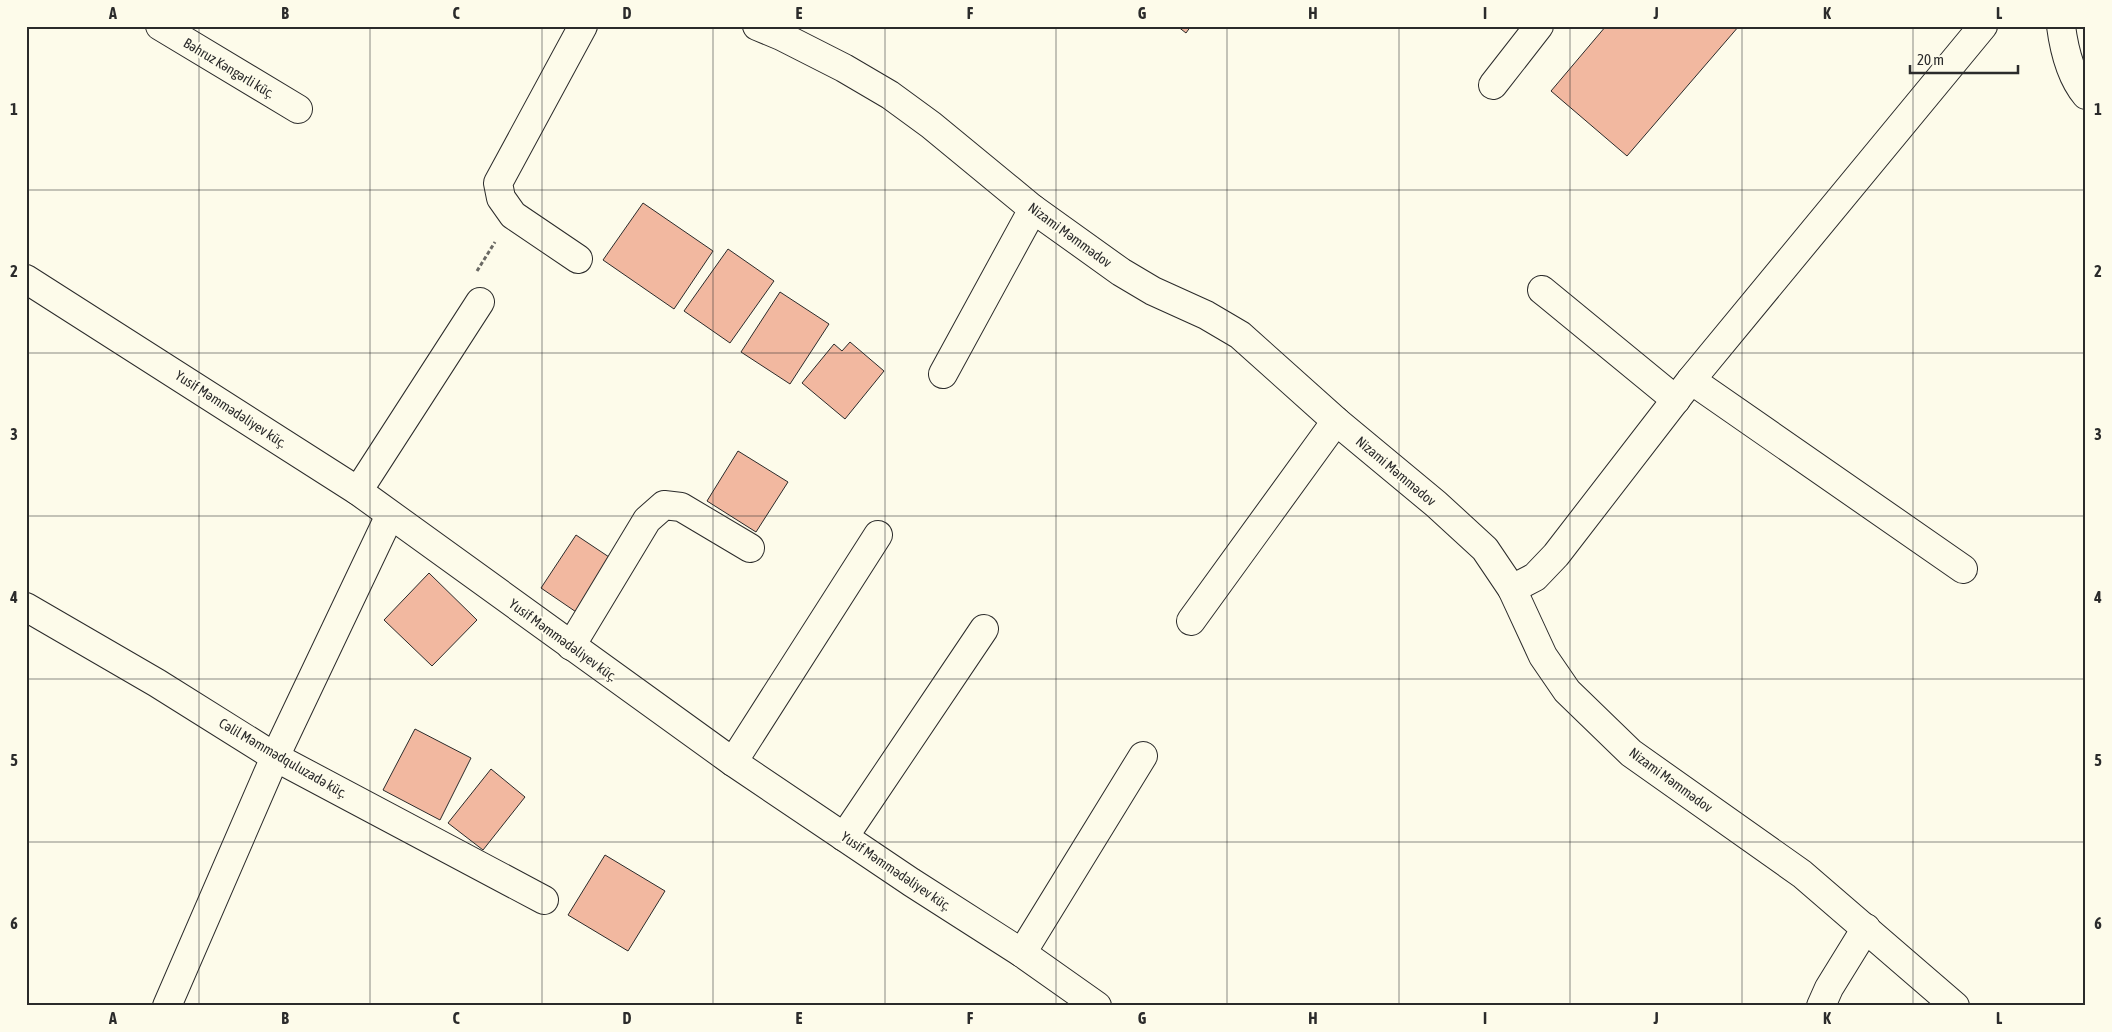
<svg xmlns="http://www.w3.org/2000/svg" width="2112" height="1032" font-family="'Asap Condensed',sans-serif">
<rect width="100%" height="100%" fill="#fdfbea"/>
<!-- building -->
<g fill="#f2b8a0" stroke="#2b2b2b">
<polygon points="1177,26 1191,26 1186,33"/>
<polygon points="1606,26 1739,26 1627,156 1551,91"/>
<polygon points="643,203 713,251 674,309 603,260"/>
<polygon points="728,249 774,281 730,343 684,311"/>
<polygon points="780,292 829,324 790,384 741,352"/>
<polygon points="850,342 884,371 845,419 802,383 834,344 842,351"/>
<polygon points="738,451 788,482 756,532 707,501"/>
<polygon points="576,535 618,563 582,616 541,588"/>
<polygon points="429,573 477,620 432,666 384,620"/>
<polygon points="415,729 471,758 440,820 383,790"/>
<polygon points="491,769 525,797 483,850 448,823"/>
<polygon points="605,855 665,891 628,951 568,915"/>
</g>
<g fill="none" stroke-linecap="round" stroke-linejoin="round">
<!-- minor casing -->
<g stroke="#2b2b2b" stroke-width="30">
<g id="minor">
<polyline points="160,26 298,109"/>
<polyline points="757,26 781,36 844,68 890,95 931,125 1033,209 1121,272 1153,291 1206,315 1240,335 1336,421 1436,504 1485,549 1512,589 1543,656 1567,691 1631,753 1802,874 1955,1006"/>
<path d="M 2061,26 C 2064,49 2071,77 2086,95"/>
<polyline points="1493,85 1539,26"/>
<polyline points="578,259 513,215 501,198 498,183 583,26"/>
<polyline points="26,279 358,491 733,762 911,882 1022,953 1097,1006"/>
<polyline points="1542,290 1676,400"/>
<polyline points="943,374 1033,209"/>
<polyline points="1691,380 1963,569"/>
<polyline points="358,491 480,302"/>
<polyline points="1512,589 1535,577 1556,555 1691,380 1983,26"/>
<polyline points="26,607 157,683 275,757 544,900"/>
<polyline points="1191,621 1336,421"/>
<polyline points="571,646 647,520 664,505 681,507 750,548"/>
<polyline points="733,762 878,535"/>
<polyline points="844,837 984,629"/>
<polyline points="1022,953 1143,756"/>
<polyline points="167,1006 275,757 390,515"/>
<polyline points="1821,1006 1829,988 1866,928"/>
</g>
</g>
<!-- path -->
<polyline stroke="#6a6964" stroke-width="3" stroke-dasharray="4 2.5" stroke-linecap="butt" points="477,271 495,242"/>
<!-- minor -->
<use href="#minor" stroke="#fdfbea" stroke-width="28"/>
</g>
<!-- grid -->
<path fill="none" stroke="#2b2b2b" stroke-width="1" stroke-opacity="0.55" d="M 199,26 L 199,1006M 370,26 L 370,1006M 542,26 L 542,1006M 713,26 L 713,1006M 885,26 L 885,1006M 1056,26 L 1056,1006M 1227,26 L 1227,1006M 1399,26 L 1399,1006M 1570,26 L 1570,1006M 1742,26 L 1742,1006M 1913,26 L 1913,1006M 26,190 L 2086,190M 26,353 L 2086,353M 26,516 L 2086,516M 26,679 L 2086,679M 26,842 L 2086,842"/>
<g text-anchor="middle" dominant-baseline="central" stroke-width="4" stroke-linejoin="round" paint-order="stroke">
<!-- street labels -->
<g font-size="14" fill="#2b2b2b" stroke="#fdfbea">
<text transform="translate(229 68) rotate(31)">Bəhruz Kəngərli küç.</text>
<text transform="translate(1070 235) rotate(36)">Nizami Məmmədov</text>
<text transform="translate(231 409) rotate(33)">Yusif Məmmədəliyev küç.</text>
<text transform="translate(1396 471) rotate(40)">Nizami Məmmədov</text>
<text transform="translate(563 640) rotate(36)">Yusif Məmmədəliyev küç.</text>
<text transform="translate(283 758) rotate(30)">Cəlil Məmmədquluzadə küç.</text>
<text transform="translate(1671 780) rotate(36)">Nizami Məmmədov</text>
<text transform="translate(896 871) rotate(34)">Yusif Məmmədəliyev küç.</text>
</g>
</g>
<!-- border -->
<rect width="2112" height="1032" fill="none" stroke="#fdfbea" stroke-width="55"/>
<!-- scale -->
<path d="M1910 65v8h108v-8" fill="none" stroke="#2b2b2b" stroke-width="2.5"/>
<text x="1917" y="65" font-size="15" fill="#2b2b2b" stroke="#fdfbea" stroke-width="4" paint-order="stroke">20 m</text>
<rect x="28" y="28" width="2056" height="976" fill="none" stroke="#2b2b2b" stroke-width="2"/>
<g font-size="16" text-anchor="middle" font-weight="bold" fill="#2b2b2b">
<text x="113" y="19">A</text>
<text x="285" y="19">B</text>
<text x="456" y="19">C</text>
<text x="627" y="19">D</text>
<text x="799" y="19">E</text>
<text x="970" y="19">F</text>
<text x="1142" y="19">G</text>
<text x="1313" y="19">H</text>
<text x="1485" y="19">I</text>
<text x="1656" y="19">J</text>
<text x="1827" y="19">K</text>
<text x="1999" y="19">L</text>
<text x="14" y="115">1</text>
<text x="2098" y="115">1</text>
<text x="14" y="277">2</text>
<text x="2098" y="277">2</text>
<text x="14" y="440">3</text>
<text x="2098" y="440">3</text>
<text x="14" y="603">4</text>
<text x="2098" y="603">4</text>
<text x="14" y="766">5</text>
<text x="2098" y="766">5</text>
<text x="14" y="929">6</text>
<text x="2098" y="929">6</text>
<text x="113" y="1024">A</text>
<text x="285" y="1024">B</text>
<text x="456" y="1024">C</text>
<text x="627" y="1024">D</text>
<text x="799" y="1024">E</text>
<text x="970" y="1024">F</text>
<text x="1142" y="1024">G</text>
<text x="1313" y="1024">H</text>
<text x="1485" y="1024">I</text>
<text x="1656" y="1024">J</text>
<text x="1827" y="1024">K</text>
<text x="1999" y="1024">L</text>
</g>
</svg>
